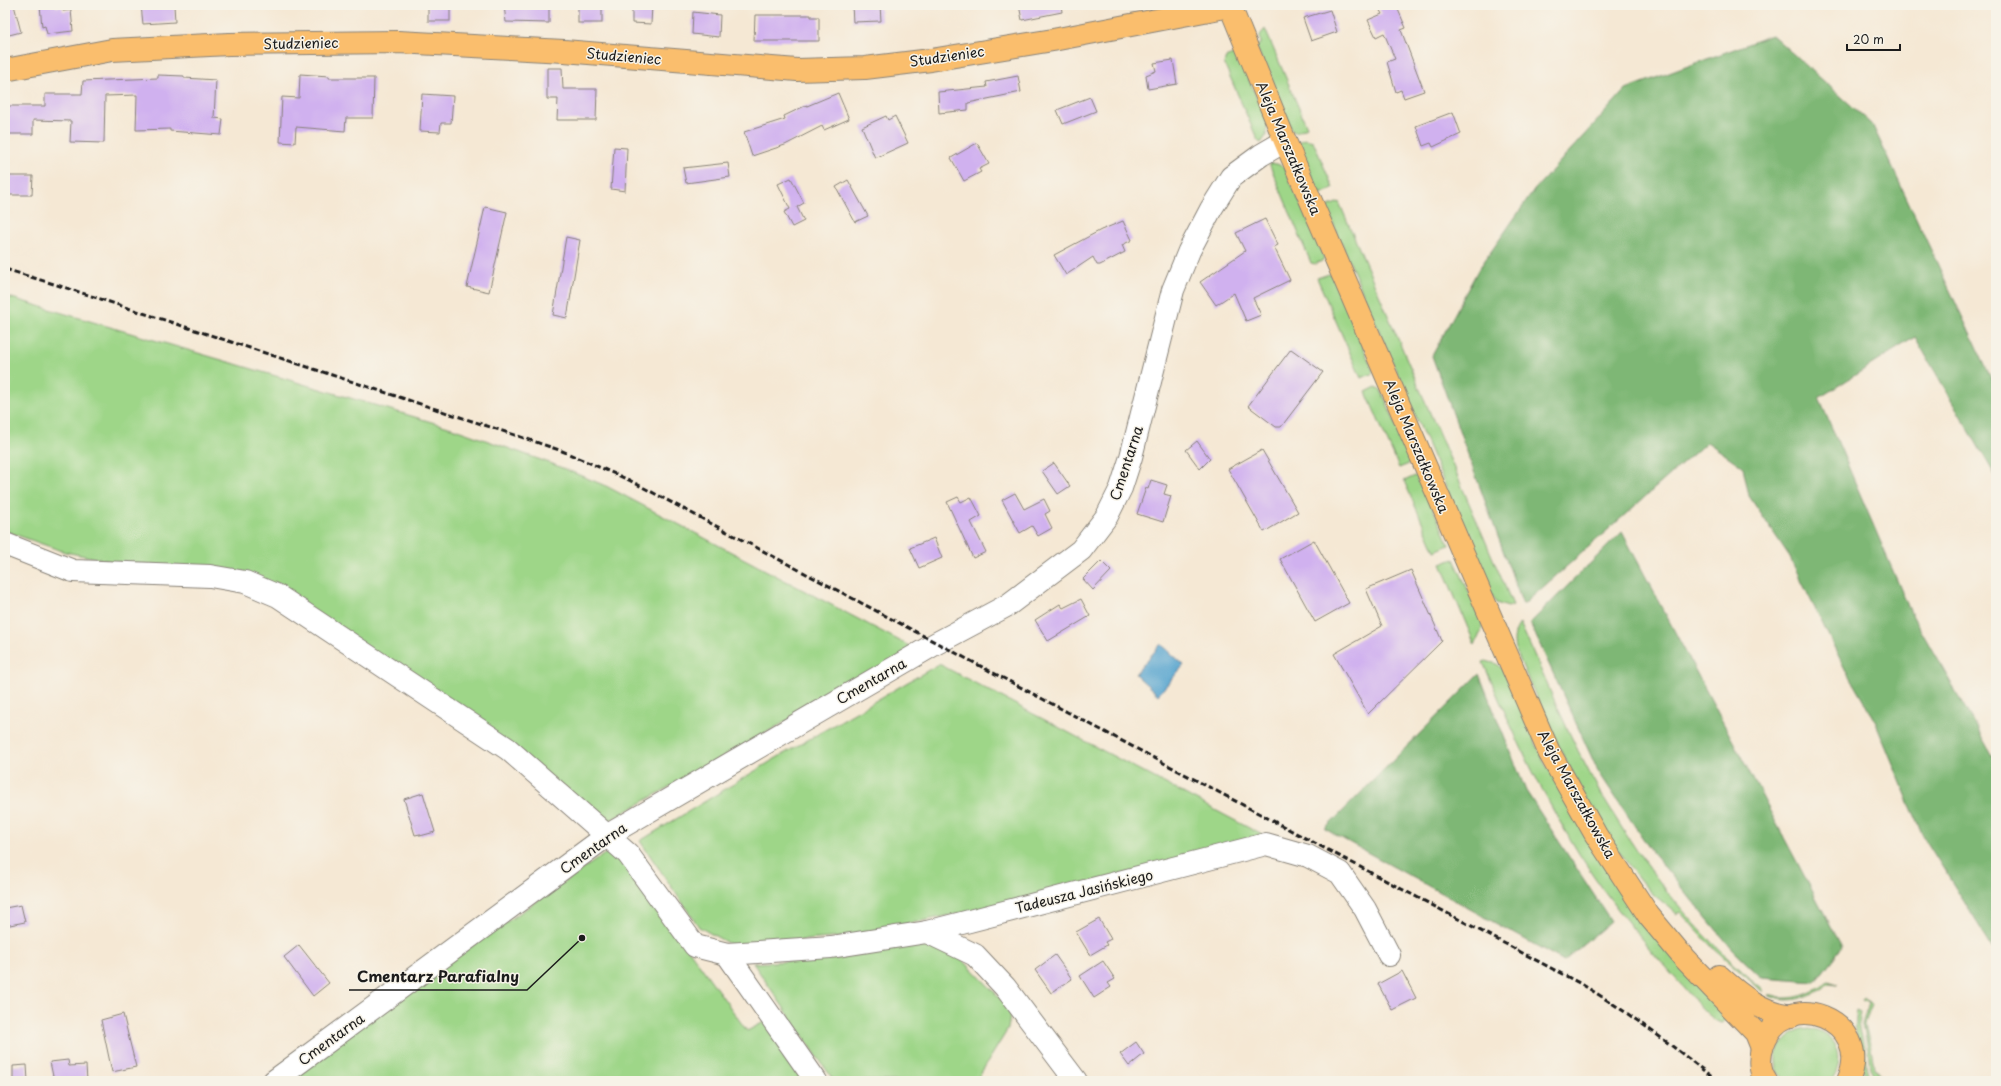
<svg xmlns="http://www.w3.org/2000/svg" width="2001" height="1086" font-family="'Playpen Sans',sans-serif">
<rect width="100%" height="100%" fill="#f7f3e8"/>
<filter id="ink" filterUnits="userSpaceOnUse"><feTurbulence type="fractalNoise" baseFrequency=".025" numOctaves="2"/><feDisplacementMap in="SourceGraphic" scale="8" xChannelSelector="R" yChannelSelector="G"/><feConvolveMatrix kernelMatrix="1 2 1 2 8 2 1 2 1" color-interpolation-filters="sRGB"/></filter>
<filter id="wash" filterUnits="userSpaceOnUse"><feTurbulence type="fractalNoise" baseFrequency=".012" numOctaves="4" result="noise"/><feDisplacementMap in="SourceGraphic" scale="16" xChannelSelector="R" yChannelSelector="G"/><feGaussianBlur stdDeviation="0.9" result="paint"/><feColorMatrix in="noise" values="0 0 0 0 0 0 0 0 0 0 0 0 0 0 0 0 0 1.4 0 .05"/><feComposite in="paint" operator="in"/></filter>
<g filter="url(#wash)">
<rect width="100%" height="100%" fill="#f5e8d4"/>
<!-- green -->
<g fill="#9ed688" stroke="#5d7952">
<polygon points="1265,29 1307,127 1296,132 1292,131 1256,46 1261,44 1260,35"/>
<polygon points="1237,53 1268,123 1266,136 1261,143 1258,141 1224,63 1226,58"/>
<polygon points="1305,139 1313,141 1333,188 1321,194 1318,193 1298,142"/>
<polygon points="1269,163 1277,164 1284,167 1324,258 1322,261 1315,264 1311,263"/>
<polygon points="1339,202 1513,605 1508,607 1496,603 1493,597 1327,209 1329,206"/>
<polygon points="1329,274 1334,276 1373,371 1372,374 1361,378 1317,278"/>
<polygon points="5,296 452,428 555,465 606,486 915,649 607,822 240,572 115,562 65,552 5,531"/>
<polygon points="1376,387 1381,390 1411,459 1409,464 1399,468 1366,392"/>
<polygon points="1415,476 1420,479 1449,545 1435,551 1404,481"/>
<polygon points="1454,559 1482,621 1482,629 1475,645 1441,564"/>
<path d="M 1520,623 C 1551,692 1579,762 1620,825 C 1658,885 1707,944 1763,989 L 1763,992 L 1711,946 L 1680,912 L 1677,914 C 1667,904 1654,897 1645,886 C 1587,816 1551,731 1515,649 C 1513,639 1514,632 1520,623 Z"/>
<path d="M 1486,661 L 1497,664 L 1503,670 L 1545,764 L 1730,1014 L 1722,1023 C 1713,1023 1691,996 1685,989 C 1641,941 1600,890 1567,834 C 1534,779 1508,721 1483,662 Z"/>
<polygon points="939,664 1268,838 986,908 843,937 733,946 699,927 640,841 773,760"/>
<polygon points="606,853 622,856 747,1031 766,1021 807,1081 278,1081"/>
<polygon points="924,942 957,954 1011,1009 1008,1029 976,1081 834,1081 753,963 835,959"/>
<path d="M 1828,981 L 1838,984 L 1829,983 C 1812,997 1789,1006 1768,995 C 1773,994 1778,997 1783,998 C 1799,999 1817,991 1828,981 Z"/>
<polygon points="1863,998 1870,1002 1872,1005 1865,1023 1866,1030 1871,1047 1874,1069 1884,1081 1877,1081 1870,1069 1868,1048 1863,1024 1869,1003 1862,1000"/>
<path d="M 1857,1010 L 1861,1012 C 1857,1026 1862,1034 1864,1047 C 1866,1059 1865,1070 1871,1081 L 1867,1081 C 1859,1064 1853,1028 1857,1010 Z"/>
<path d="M 1810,1028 C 1837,1034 1848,1058 1830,1081 L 1786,1081 C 1763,1060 1783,1030 1810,1028 Z"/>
</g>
<!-- forest -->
<g fill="#7eb774" stroke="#4d6a48">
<polygon points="1772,35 1872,124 1996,389 1996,477 1915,337 1819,398 1911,613 1996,762 1996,953 1923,836 1876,723 1845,669 1788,554 1749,496 1743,467 1707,442 1523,605 1432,356 1478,270 1535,189 1626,89"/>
<polygon points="1622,532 1842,947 1815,982 1762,978 1733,950 1652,852 1598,771 1530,623"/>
<polygon points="1479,674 1526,791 1611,921 1564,961 1325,829"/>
</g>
<!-- water -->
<polygon fill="#56a4cf" stroke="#396076" points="1161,644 1184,665 1158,695 1135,674"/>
<g id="blocks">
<!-- building -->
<g fill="#d0b1ef">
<polygon points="5,5 14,5 21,32 5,36"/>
<polygon points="40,5 56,5 56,7 62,6 63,11 71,10 73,31 47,34 45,26 42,27"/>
<polygon points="141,5 174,5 175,22 143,24"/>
<rect x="428" y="5" width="22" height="16"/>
<polygon points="504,5 549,5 549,23 506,22"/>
<rect x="578" y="5" width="24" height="18"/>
<polygon points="632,5 652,5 651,24 632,23"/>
<polygon points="852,5 880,5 881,21 853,22"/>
<polygon points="1019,5 1061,5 1062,12 1022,20"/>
<polygon points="1377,5 1396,5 1406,28 1401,30 1424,91 1404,98 1401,90 1396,92 1387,62 1395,59 1384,33 1376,37 1368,20 1382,14"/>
<polygon points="1330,10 1337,32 1311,41 1303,18"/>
<polygon points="693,12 720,15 719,37 692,34"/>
<polygon points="755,15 811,15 811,17 819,17 819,41 754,41"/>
<polygon points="1173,60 1177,84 1148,89 1146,75 1156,71 1154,63"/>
<polygon points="547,68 562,68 563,89 597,89 596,120 557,120 558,99 547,99"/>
<polygon points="300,74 329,76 329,78 374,78 373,118 346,118 345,131 296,127 295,143 280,142 282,97 299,98"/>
<polygon points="158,75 184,76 184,78 216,80 214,118 223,119 221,135 170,131 170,129 136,130 137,95 105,96 104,143 70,142 71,121 33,120 33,134 5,134 5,106 45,106 45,94 82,94 83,81 158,78"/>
<polygon points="1018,76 1021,92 968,103 968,110 939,113 938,92 987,87 986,82"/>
<polygon points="838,93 849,119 824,130 822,126 785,145 752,156 744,132 785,119 784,116 807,105 807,106"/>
<polygon points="422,94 453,96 451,123 441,123 440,132 420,131"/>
<polygon points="1090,97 1096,111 1063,124 1057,110"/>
<polygon points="1453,112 1461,134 1433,147 1431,143 1423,146 1416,126"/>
<polygon points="886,116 888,120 895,116 908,143 875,158 862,127"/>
<polygon points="977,143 989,164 979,169 981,172 964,181 951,158"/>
<polygon points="614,147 627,148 625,191 611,189"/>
<polygon points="728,163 730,177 686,183 683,168"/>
<polygon points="7,176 33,176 32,195 7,195"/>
<polygon points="791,178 804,203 797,207 804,221 792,227 784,212 790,209 778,184"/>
<polygon points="848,180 868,216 855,222 836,187"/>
<polygon points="485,207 507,212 489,292 467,287"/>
<polygon points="1265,219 1278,245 1274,247 1290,280 1253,298 1261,315 1246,321 1234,293 1216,305 1200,282 1245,251 1236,233"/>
<polygon points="1123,221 1132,240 1122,245 1125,252 1100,265 1097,265 1093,257 1066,275 1054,255 1101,230"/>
<polygon points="566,237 580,240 567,318 553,315"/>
<polygon points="1291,349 1323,372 1281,427 1276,427 1248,406"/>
<polygon points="1197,441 1210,459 1200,469 1186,450"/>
<polygon points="1262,450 1298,512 1264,532 1228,469"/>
<polygon points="1054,463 1070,486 1058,494 1042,471"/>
<polygon points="1151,480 1167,485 1164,494 1171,496 1163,522 1137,514 1146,488 1148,489"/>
<polygon points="1015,493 1024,509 1044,499 1050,511 1045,514 1052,528 1038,536 1032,526 1020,533 1002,500"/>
<polygon points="958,497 961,502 971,497 981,516 971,522 986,552 973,558 947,502"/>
<polygon points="934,538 942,558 919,568 910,548"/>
<polygon points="1314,540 1349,603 1315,622 1280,559"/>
<polygon points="1101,561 1111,571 1093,590 1083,579"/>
<polygon points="1411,570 1442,641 1368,714 1334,654 1382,626 1366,589"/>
<polygon points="1081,599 1090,616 1048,641 1035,620 1060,604 1063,608"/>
<polygon points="423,793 435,832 420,836 420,834 415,835 404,799"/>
<polygon points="21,905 25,922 5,926 5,908"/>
<polygon points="1099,919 1111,939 1105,942 1107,945 1090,955 1076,932"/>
<polygon points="299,945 329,983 313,996 284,957"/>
<polygon points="1055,955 1072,979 1051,993 1035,970"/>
<polygon points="1103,961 1115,979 1108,983 1111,987 1094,998 1080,976"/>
<polygon points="1402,971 1416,998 1392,1010 1378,984"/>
<polygon points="123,1014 136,1067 112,1072 101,1020"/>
<polygon points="1136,1042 1144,1054 1129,1066 1120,1054"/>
<polygon points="68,1060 69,1066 86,1065 87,1081 54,1081 50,1062"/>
<polygon points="27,1065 28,1081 13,1081 13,1066"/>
</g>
</g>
</g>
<g filter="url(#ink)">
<use href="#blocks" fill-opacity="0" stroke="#888278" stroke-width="1"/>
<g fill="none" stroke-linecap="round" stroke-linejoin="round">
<!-- minor casing -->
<g stroke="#888278" stroke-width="24">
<g id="minor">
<polyline points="5,544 73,571 210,576 245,582 278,596 508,749 628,854 695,946 727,954 816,1081"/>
<polyline points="927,932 975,955 1005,987 1076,1081"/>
<polyline points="727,954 831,947 927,932 1266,844 1308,856 1340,873 1365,909 1389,955"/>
<polyline points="274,1081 608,835 935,644 1008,605 1081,550 1107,516 1121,488 1131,457 1173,290 1189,251 1211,209 1231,177 1261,155 1285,141"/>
</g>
</g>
<!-- major casing -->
<g stroke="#888278" stroke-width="24">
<g id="major">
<polyline points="5,70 112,50 229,44 398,42 564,51 797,70 865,68 931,60 1053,40 1230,6 1285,141 1549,752 1596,835 1649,916 1684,958 1756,1033 1762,1048"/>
<path d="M 1719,976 C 1741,996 1762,1013 1792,1016"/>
<path d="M 1766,1081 C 1759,1071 1759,1057 1763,1045 C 1783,984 1876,1019 1848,1081"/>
</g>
</g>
<!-- minor -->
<use href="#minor" stroke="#fff" stroke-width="22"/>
<!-- major -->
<use href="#major" stroke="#fabe6d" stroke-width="22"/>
<!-- rail -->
<path stroke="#1c1c1c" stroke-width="3" stroke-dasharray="6 3" stroke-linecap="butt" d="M 5,269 L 73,290 L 527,439 L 562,451 L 629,480 L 1583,985 C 1631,1014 1673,1046 1717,1081"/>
</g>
</g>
<g text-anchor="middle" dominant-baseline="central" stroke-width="3" stroke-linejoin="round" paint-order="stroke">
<!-- street labels -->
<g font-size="14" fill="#1c1c1c" stroke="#f7f3e8">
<text transform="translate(301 43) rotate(-1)">Studzieniec</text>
<text transform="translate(624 56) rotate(5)">Studzieniec</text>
<text transform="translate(947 56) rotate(-8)">Studzieniec</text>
<text transform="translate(1289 148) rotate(67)">Aleja Marszałkowska</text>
<text transform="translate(1417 446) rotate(67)">Aleja Marszałkowska</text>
<text transform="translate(1126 463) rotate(-72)">Cmentarna</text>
<text transform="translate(871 681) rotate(-30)">Cmentarna</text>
<text transform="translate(1577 794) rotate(61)">Aleja Marszałkowska</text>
<text transform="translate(593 848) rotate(-35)">Cmentarna</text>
<text transform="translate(1084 891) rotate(-14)">Tadeusza Jasińskiego</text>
<text transform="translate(331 1039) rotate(-36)">Cmentarna</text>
</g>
</g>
<!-- callouts -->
<path fill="none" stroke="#1c1c1c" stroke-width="1.5" d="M582 938L527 990H349"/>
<circle fill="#1c1c1c" stroke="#f7f3e8" stroke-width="1.5" cx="582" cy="938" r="4"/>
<g font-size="15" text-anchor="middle" font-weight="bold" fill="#1c1c1c" stroke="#f7f3e8" stroke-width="3" stroke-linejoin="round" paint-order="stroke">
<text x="438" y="982">Cmentarz Parafialny</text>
</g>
<!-- margin -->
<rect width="2001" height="1086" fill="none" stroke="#f7f3e8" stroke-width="20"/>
<!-- scale -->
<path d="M1847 44v6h53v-6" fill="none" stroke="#1c1c1c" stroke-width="2"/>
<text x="1853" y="44" font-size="12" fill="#1c1c1c" stroke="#f7f3e8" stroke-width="3" paint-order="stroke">20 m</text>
</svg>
